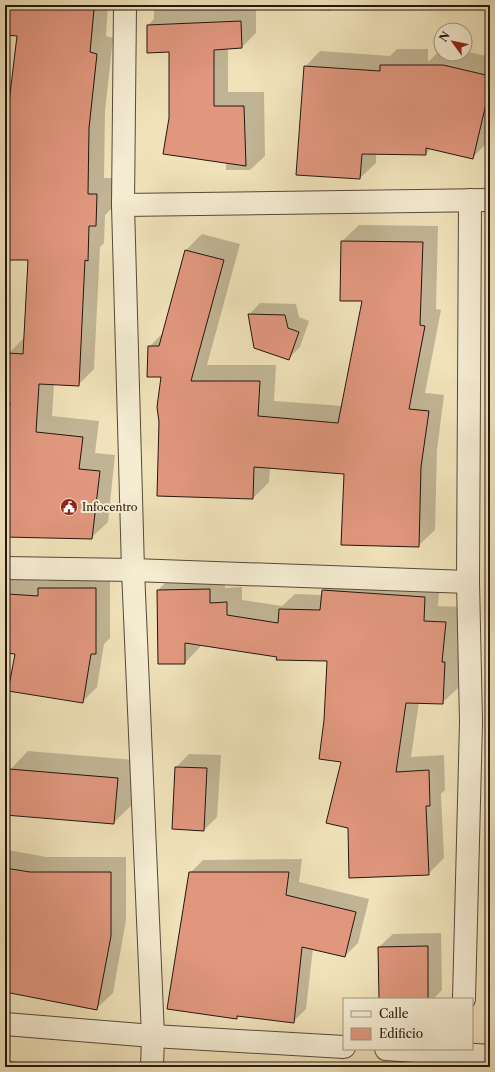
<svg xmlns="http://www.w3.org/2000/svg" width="495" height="1072" font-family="'Libre Caslon Text',serif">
<rect width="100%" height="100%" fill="#f0e2ba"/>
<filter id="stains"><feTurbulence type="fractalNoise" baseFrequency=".005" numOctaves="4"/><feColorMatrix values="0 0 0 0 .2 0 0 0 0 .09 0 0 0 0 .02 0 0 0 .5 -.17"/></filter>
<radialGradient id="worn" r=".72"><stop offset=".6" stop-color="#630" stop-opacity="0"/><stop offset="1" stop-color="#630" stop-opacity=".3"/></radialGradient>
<!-- shadow -->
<g fill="#0003">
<polygon points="8,5 108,5 106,36 113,38 105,111 104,178 112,178 112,208 105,215 104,243 100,247 94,369 78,385 54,384 52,416 99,421 95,453 115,455 108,522 91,538 5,536 5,458 11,402 9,353 25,337 29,259 5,259 5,110 10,106 18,35"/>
<polygon points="154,5 336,5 330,11 256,6 256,33 242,47 228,48 228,92 264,92 265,156 250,170 226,170 226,162 170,119 170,51 148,25 154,19"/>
<polygon points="397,49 428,49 428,60 429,61 441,49 441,54 465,54 465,51 490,57 490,134 488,142 472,158 431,148 425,154 376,153 376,163 360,178 305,67 320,51 390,56"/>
<polygon points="359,225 438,226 436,309 441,310 425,393 444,395 437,450 435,530 418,546 345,473 270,467 269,482 253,498 162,376 149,347 164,332 186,250 202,234 240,244 207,365 276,365 274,401 343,406 363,300 341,300 342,241"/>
<polygon points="260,303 296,304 299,317 309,321 300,347 289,358 249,315"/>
<polygon points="54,573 110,573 110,638 104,644 97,687 82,702 16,653 5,652 5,578 47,581"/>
<polygon points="225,574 225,588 242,587 242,600 282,606 295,594 323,595 323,590 338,575 440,582 438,606 461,607 457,647 460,647 458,688 442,703 419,702 411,757 444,755 445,790 441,794 444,858 428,874 349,828 342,761 325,720 328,660 278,657 200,645 200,647 185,663 158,590 173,575"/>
<polygon points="28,751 135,760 132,805 113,823 10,770"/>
<polygon points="189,754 221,755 217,817 204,830 176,767"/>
<polygon points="8,850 46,857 126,857 126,920 113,993 97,1008 5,991 5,853"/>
<polygon points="302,859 299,882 369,899 358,943 345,956 313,948 306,1009 293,1022 239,1016 236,1018 190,873 203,860"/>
<polygon points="441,933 442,990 433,999 380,999 379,947 393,934"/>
<polygon points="5,1060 29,1063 28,1067 5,1067"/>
</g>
<!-- building -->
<g fill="#e0977e" stroke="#24160e">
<polygon points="7,5 47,5 94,9 90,52 97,54 89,128 88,194 97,194 96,226 89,226 88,261 85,260 79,386 39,384 36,432 83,437 79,469 100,471 92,539 5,537 5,448 10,403 5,403 8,353 23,354 28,260 5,260 5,119 7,119 17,36 5,35"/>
<polygon points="241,21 242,48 214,50 214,106 244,106 246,166 163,154 169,118 169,52 147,53 147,25"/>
<polygon points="380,65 443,65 490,76 490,87 473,159 426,148 426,155 362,154 360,179 296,175 304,66 380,71"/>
<polygon points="341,241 423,242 420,325 425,326 409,409 429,411 421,467 419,547 341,545 344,474 254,467 253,499 157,496 159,422 157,407 161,377 147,377 148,346 159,346 185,250 224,260 191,381 260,381 258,416 338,423 362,301 340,301"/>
<polygon points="248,314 285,315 288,328 299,332 289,360 254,348"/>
<polygon points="38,588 96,588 96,654 91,654 83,703 8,691 15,654 5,653 7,594 38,596"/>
<polygon points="210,589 210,603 227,602 227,615 278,623 279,609 320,610 322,590 425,597 424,621 446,622 442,662 445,662 443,704 406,703 396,772 429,770 430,806 426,806 429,875 349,878 348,828 326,823 341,762 319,759 324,720 327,661 276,660 277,657 185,643 185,664 158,664 157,590"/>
<polygon points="175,767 207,768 204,831 172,829"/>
<polygon points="9,769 118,778 114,824 5,815"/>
<polygon points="5,868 30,872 111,872 111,936 97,1010 5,992"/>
<polygon points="189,872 289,872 286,895 356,912 345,957 302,947 294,1023 237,1016 237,1019 167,1009"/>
<polygon points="428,946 428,999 379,999 378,947"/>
</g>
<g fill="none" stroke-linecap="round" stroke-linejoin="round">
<!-- street casing -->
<g stroke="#574939" stroke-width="24">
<g id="street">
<polyline points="125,5 123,205 133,570 153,1036 152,1067"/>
<polyline points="123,205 490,200"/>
<polyline points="5,568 133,570 468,582"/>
<polyline points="464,999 471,722 468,582 470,200"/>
<polyline points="5,1024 153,1036 344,1047"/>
<polyline points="386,1049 490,1056"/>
</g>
</g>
<!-- street -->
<use href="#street" stroke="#f5ecd2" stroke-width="22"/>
</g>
<!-- icons -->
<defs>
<g id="civic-disc" transform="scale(0.9)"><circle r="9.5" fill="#8f2418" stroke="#f5ecd2"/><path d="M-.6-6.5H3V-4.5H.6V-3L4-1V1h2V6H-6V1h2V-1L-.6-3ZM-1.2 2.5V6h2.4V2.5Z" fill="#fff"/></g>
</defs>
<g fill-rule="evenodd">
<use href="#civic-disc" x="69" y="507"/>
</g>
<g text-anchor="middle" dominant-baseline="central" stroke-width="4" stroke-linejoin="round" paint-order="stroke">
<!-- poi labels -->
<g font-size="11" fill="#24160e" stroke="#f5ecd2" text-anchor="start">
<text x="82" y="507">Infocentro</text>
</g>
</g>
<!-- margin -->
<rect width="495" height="1072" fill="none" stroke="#f0e2ba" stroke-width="20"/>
<rect x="6" y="6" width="483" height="1060" fill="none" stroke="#24160e" stroke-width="2"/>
<rect x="10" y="10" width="475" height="1052" fill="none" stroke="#24160e"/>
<!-- legend -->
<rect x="343" y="998" width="130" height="52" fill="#f5ecd2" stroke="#a19684"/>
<rect x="351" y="1011" width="20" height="6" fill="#f5ecd2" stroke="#a19684"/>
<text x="379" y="1018" font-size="12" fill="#24160e">Calle</text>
<rect x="351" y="1028" width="20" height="12" fill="#e0977e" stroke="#a19684"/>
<text x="379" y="1038" font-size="12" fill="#24160e">Edificio</text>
<!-- north arrow -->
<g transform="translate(453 42) rotate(303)"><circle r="19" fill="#f5ecd2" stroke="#a19684"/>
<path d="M0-3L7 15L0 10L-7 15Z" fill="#8f2418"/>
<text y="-6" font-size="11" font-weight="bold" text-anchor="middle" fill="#24160e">N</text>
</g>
<rect width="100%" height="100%" filter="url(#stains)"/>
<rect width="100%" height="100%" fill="url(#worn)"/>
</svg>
